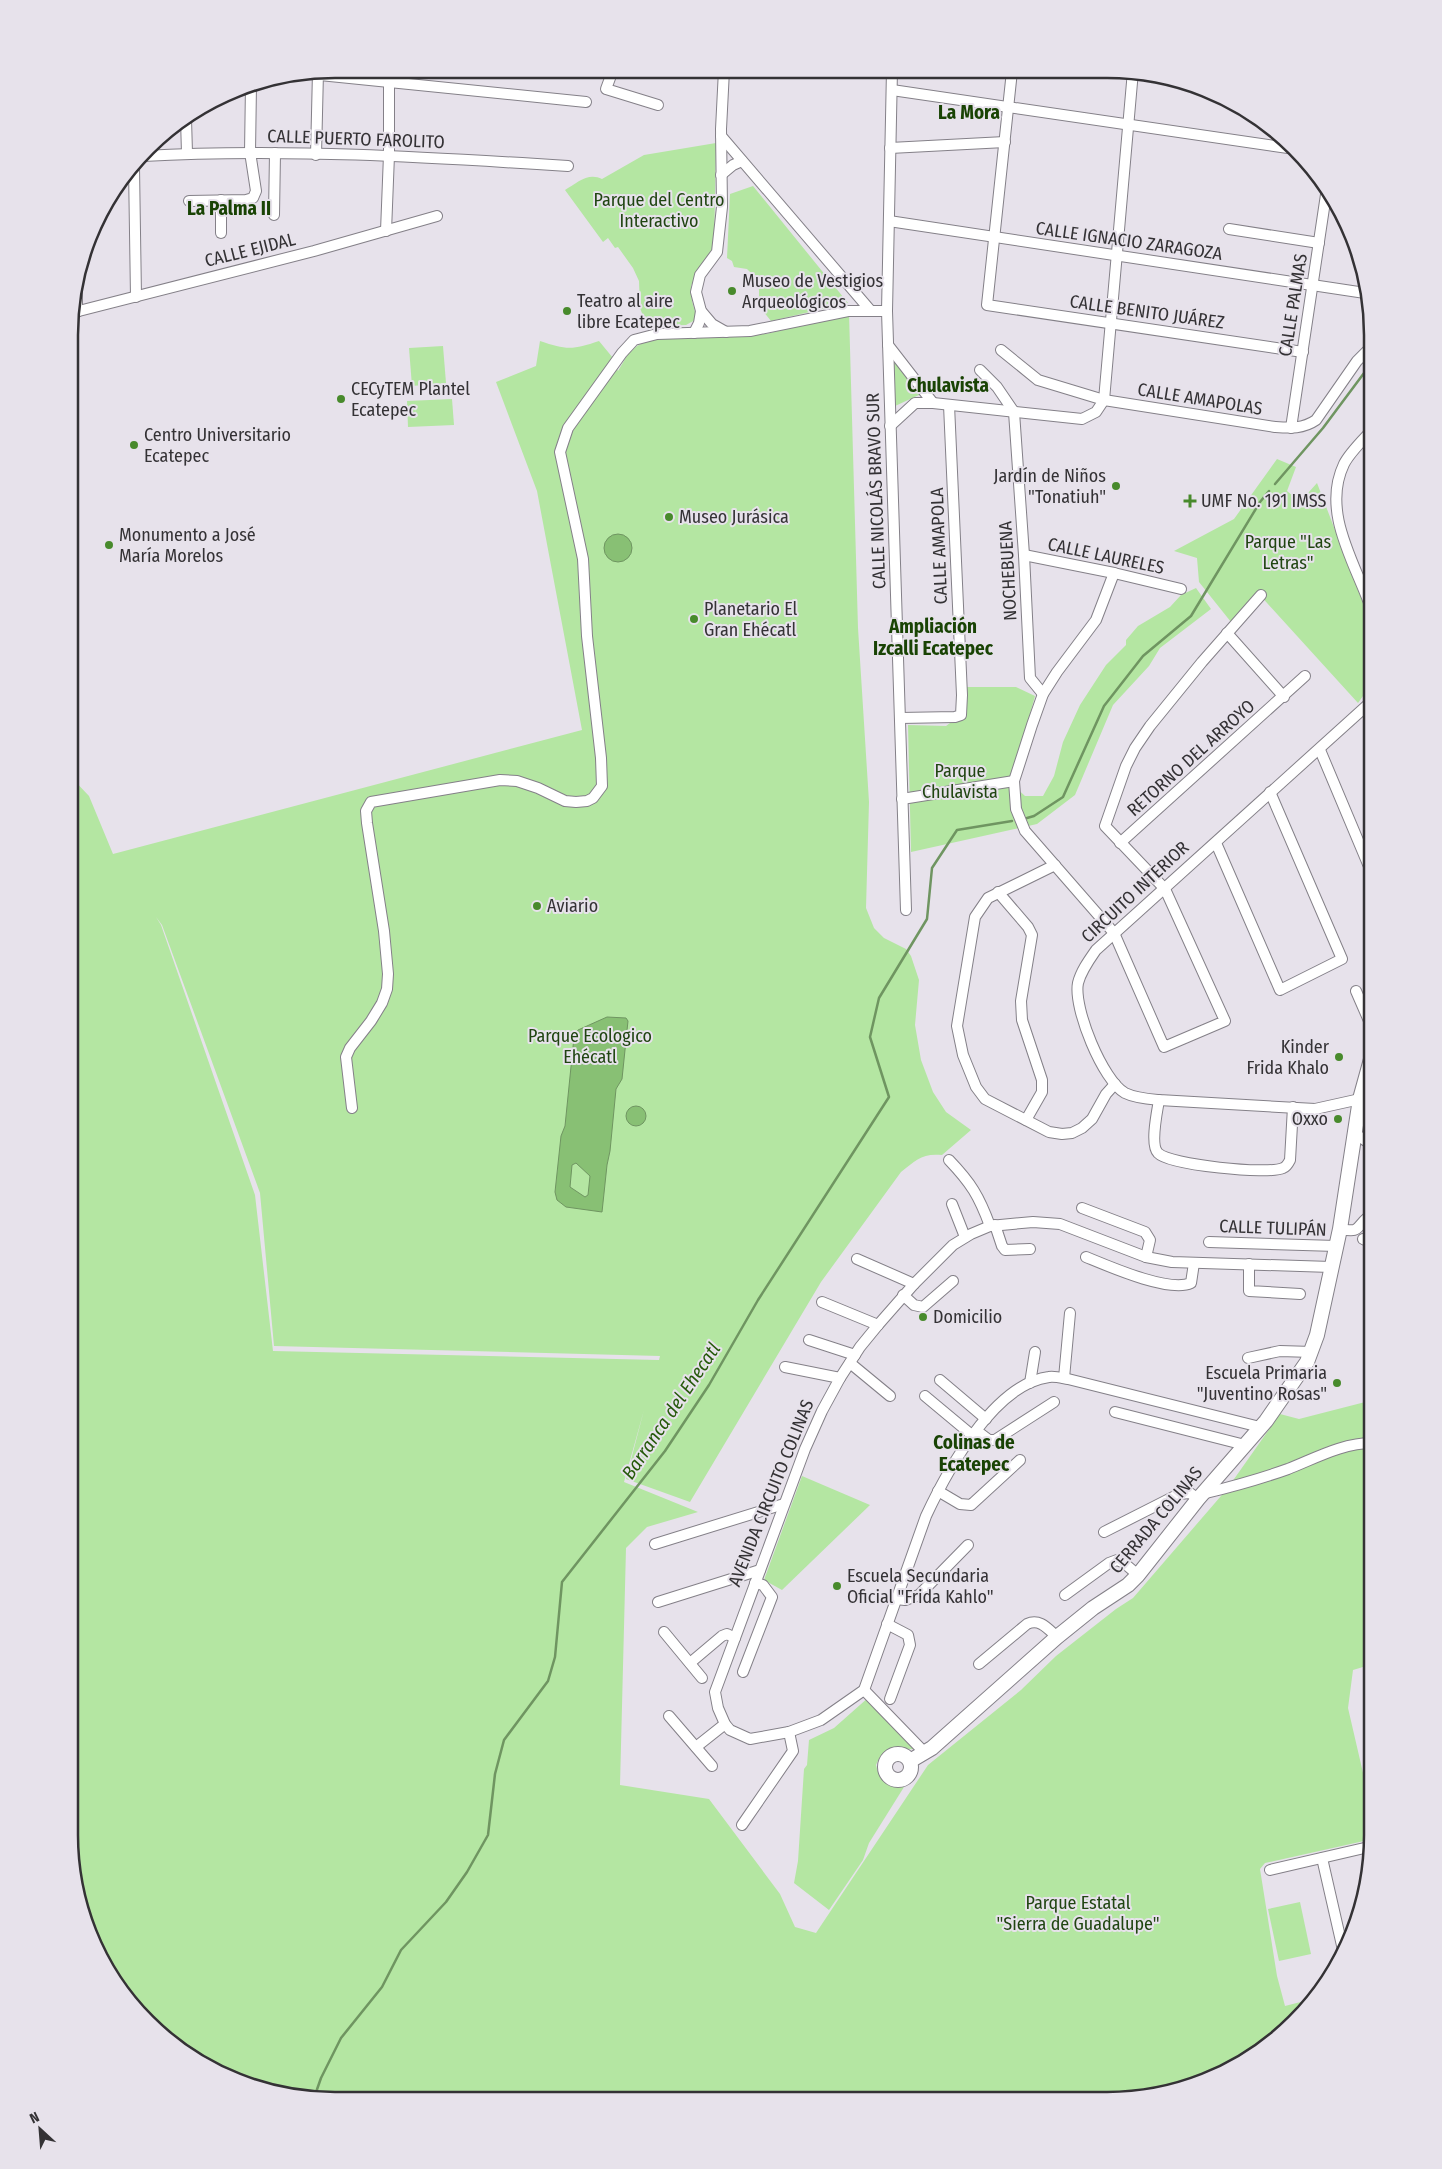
<svg xmlns="http://www.w3.org/2000/svg" width="1442" height="2169" font-family="'Fira Sans Condensed',sans-serif">
<rect width="100%" height="100%" fill="#e7e2eb"/>
<!-- green -->
<g fill="#b4e6a2" fill-rule="evenodd">
<path d="M 716,143 L 714,250 L 698,271 L 691,286 L 692,301 L 697,319 L 686,325 L 647,326 L 640,308 L 639,281 L 633,268 L 618,247 L 615,248 L 608,238 L 603,242 L 565,190 C 577,183 588,172 602,179 L 644,155 Z"/>
<polygon points="753,186 848,303 771,321 759,306 759,290 755,277 747,269 734,267 732,261 727,258 730,194"/>
<path d="M 849,313 L 858,628 L 869,802 L 866,908 L 874,928 L 884,938 L 906,949 L 911,956 L 919,980 L 915,1025 L 921,1060 L 933,1092 L 946,1112 L 971,1130 L 942,1155 C 922,1153 916,1160 901,1172 L 821,1282 L 690,1502 L 626,1479 L 644,1410 L 624,1482 L 698,1512 L 647,1527 L 626,1548 L 620,1785 L 709,1799 L 780,1894 L 795,1927 L 816,1933 L 928,1765 L 1021,1690 L 1056,1656 L 1116,1609 L 1133,1598 L 1227,1489 L 1280,1414 L 1299,1419 L 1373,1400 L 1373,1664 L 1353,1670 L 1348,1708 L 1373,1816 L 1373,1839 L 1265,1863 L 1260,1869 L 1277,1976 L 1285,2006 L 1316,1998 L 1269,2045 L 1209,2080 L 1107,2100 L 300,2098 L 233,2080 L 173,2045 L 124,1996 L 89,1936 L 69,1834 L 70,776 L 89,796 L 113,854 L 582,730 L 537,491 L 496,382 L 536,366 L 540,341 C 566,350 573,350 599,341 L 613,358 L 618,371 L 628,354 L 637,346 L 648,340 L 667,337 L 766,334 ZM 156,917 L 162,925 L 260,1193 L 274,1346 L 660,1356 L 659,1360 L 273,1351 L 255,1195 L 161,925 Z"/>
<polygon points="443,346 446,383 412,386 409,348"/>
<polygon points="892,359 921,394 893,407"/>
<polygon points="452,399 454,425 408,427 407,401"/>
<polygon points="1277,459 1296,467 1287,491 1300,502 1317,483 1373,629 1373,682 1358,703 1258,593 1231,622 1199,582 1197,558 1174,551 1234,519"/>
<polygon points="1196,588 1211,609 1160,648 1149,666 1113,705 1075,795 1037,824 911,852 908,725 946,726 965,712 967,687 1016,687 1035,696 1011,783 1025,796 1043,796 1054,776 1063,742 1080,705 1106,665 1126,645 1126,640 1138,626 1170,607 1181,595"/>
<polygon points="802,1476 870,1505 782,1590 764,1580"/>
<path d="M 869,1697 L 919,1749 C 900,1751 886,1741 876,1765 C 879,1780 889,1786 904,1787 L 869,1843 L 863,1860 L 829,1910 L 794,1883 L 798,1861 L 804,1769 L 807,1765 L 809,1740 L 834,1728 Z"/>
<polygon points="1300,1902 1311,1954 1279,1961 1268,1909"/>
</g>
<!-- water -->
<g fill="#88c074" stroke="#6f9561" fill-rule="evenodd">
<circle cx="618" cy="548" r="14"/>
<path d="M 607,1017 L 626,1018 L 628,1021 L 622,1079 L 616,1089 L 610,1151 L 607,1165 L 602,1212 L 566,1207 L 557,1200 L 555,1192 L 561,1136 L 565,1126 L 574,1037 L 578,1030 ZM 576,1163 L 590,1176 L 588,1195 L 585,1197 L 570,1187 L 572,1165 Z"/>
<circle cx="636" cy="1116" r="10"/>
</g>
<g fill="none" stroke-linecap="round" stroke-linejoin="round">
<!-- stream -->
<g stroke="#6f9561" stroke-width="2.5">
<polyline points="1275,484 1323,428 1373,361"/>
<polyline points="1027,818 1034,816 1063,797 1104,706 1143,656 1191,616 1260,502 1269,491"/>
<polyline points="314,2098 321,2078 341,2038 382,1987 401,1950 446,1902 467,1872 488,1835 495,1774 504,1740 548,1681 555,1657 562,1582 665,1451 709,1385 758,1300 889,1097 870,1037 879,998 927,919 932,868 957,830 1012,821"/>
</g>
<!-- street casing -->
<g stroke="#848088" stroke-width="12">
<g id="street">
<polyline points="613,70 606,89 658,105"/>
<polyline points="724,70 721,129 722,207 717,252 700,275 696,292 701,311 712,324 726,332"/>
<polyline points="892,70 887,311 906,910"/>
<polyline points="1012,71 987,305 1303,352"/>
<polyline points="310,74 586,102"/>
<polyline points="892,90 1295,149"/>
<polyline points="186,119 187,153"/>
<polyline points="721,136 870,310"/>
<polyline points="890,148 1005,142"/>
<polyline points="316,155 318,72"/>
<path d="M 143,156 C 285,148 427,157 568,166"/>
<polyline points="134,167 136,297"/>
<polyline points="721,175 733,165 742,161"/>
<polyline points="189,201 246,200 253,198 256,191 250,152 251,85"/>
<polyline points="274,215 275,153"/>
<polyline points="889,221 1365,293"/>
<polyline points="1229,229 1319,243"/>
<polyline points="386,231 389,155 389,69"/>
<polyline points="221,233 221,200"/>
<polyline points="77,280 77,312"/>
<polyline points="71,313 314,251 437,216"/>
<polyline points="694,333 699,323 701,311"/>
<polyline points="888,345 933,403"/>
<path d="M 1001,350 L 1038,380 L 1104,400 L 1275,427 C 1290,428 1303,429 1316,420 L 1357,361 L 1373,345"/>
<polyline points="980,370 997,387 1014,412 1024,555 1030,678 1043,694"/>
<polyline points="1104,400 1133,71"/>
<polyline points="890,426 915,403 933,403 1082,419 1096,412 1104,400"/>
<polyline points="1291,428 1327,188"/>
<polyline points="1368,435 1373,448"/>
<polyline points="1024,555 1114,573 1181,589"/>
<polyline points="1114,573 1096,620 1057,672 1043,694 1032,725 1014,781 1016,809 1025,831 1114,933 1164,1047 1225,1021 1165,889 1105,826 1126,766 1135,748 1150,726 1202,662 1261,595"/>
<path d="M 1373,614 C 1358,567 1320,514 1344,464 C 1350,452 1364,439 1373,429"/>
<polyline points="1227,633 1284,697"/>
<polyline points="900,718 955,717 961,715 962,695 949,405"/>
<polyline points="1320,750 1373,876"/>
<polyline points="902,799 1014,781"/>
<polyline points="1120,843 1305,676"/>
<polyline points="1216,843 1280,990 1342,959 1270,792"/>
<polyline points="1055,865 988,898 975,917 957,1026 963,1055 976,1087 985,1099 1049,1132 1062,1134 1072,1133 1082,1128 1092,1119 1106,1094 1115,1084"/>
<polyline points="998,892 1028,927 1032,935 1021,1001 1022,1020 1042,1080 1042,1092 1026,1120"/>
<polyline points="1356,991 1373,1030"/>
<path d="M 1360,1099 L 1315,1109 L 1159,1100 C 1148,1099 1135,1098 1125,1093 C 1103,1081 1073,1008 1078,983 C 1081,971 1089,960 1096,950 L 1373,700"/>
<path d="M 1159,1100 C 1157,1112 1150,1145 1158,1153 C 1169,1165 1269,1175 1283,1168 C 1286,1167 1288,1164 1290,1160 L 1293,1107"/>
<polyline points="352,1108 346,1057 350,1048 371,1021 382,1003 387,989 388,974 384,931 367,823 366,811 371,802 500,780 517,781 538,788 565,801 576,802 587,801 593,798 602,786 601,758 587,636 583,559 560,452 568,428 622,353 634,340 657,334 750,331 848,311 887,311"/>
<polyline points="1356,1134 1373,1146"/>
<path d="M 949,1160 C 971,1183 979,1196 990,1226"/>
<polyline points="952,1204 965,1237"/>
<polyline points="1082,1208 1145,1232 1150,1240 1146,1257"/>
<polyline points="995,1225 1002,1246 1005,1250 1030,1249"/>
<path d="M 1340,1229 C 1361,1233 1355,1228 1368,1217 L 1373,1220"/>
<polyline points="1363,1239 1373,1244"/>
<polyline points="1209,1242 1336,1246"/>
<path d="M 1086,1257 C 1108,1266 1169,1293 1191,1283 L 1194,1263"/>
<polyline points="857,1259 914,1284"/>
<polyline points="1249,1264 1249,1291 1300,1294"/>
<polyline points="903,1295 914,1305 923,1307 953,1281"/>
<polyline points="822,1302 878,1325"/>
<polyline points="809,1340 855,1355"/>
<polyline points="1248,1358 1280,1351 1312,1352"/>
<polyline points="850,1363 890,1396"/>
<polyline points="785,1367 840,1378"/>
<polyline points="1064,1378 1070,1313"/>
<polyline points="940,1380 986,1419"/>
<polyline points="1030,1383 1035,1352"/>
<polyline points="925,1396 973,1436"/>
<polyline points="1115,1412 1245,1445"/>
<path d="M 1260,1427 L 1068,1379 C 1062,1378 1054,1376 1049,1377 C 994,1384 947,1471 926,1516 L 864,1690 L 821,1720 L 789,1732 L 750,1739 L 730,1730 L 725,1724 L 718,1708 L 715,1692 L 805,1449 L 822,1411 L 840,1378 L 860,1347 L 878,1325 L 914,1284 L 953,1245 L 971,1234 L 990,1226 L 1033,1222 L 1060,1224 L 1146,1257 L 1172,1262 L 1331,1267"/>
<polyline points="977,1431 989,1440 995,1440 1054,1402"/>
<polyline points="938,1491 960,1504 971,1505 1020,1460"/>
<path d="M 1202,1494 C 1231,1487 1260,1479 1288,1469 C 1316,1458 1342,1443 1373,1443"/>
<polyline points="1104,1532 1179,1494 1190,1493 1198,1499"/>
<polyline points="655,1544 784,1504"/>
<polyline points="1065,1595 1109,1563 1117,1560 1124,1563 1138,1575"/>
<polyline points="896,1599 905,1600 919,1595 968,1545"/>
<polyline points="658,1602 760,1570"/>
<polyline points="887,1624 908,1635 910,1645 890,1699"/>
<polyline points="664,1632 702,1678"/>
<polyline points="690,1663 722,1636 727,1634 735,1638"/>
<path d="M 979,1664 L 1027,1624 C 1040,1618 1048,1629 1057,1637"/>
<polyline points="743,1672 772,1597 763,1585 755,1583"/>
<polyline points="864,1690 925,1753"/>
<polyline points="669,1716 712,1766"/>
<polyline points="696,1747 725,1724"/>
<polyline points="742,1825 793,1751 789,1732"/>
<polyline points="1322,1858 1343,1950"/>
<polyline points="1270,1870 1373,1846"/>
</g>
</g>
<!-- secondary casing -->
<g stroke="#848088" stroke-width="16">
<g id="secondary">
<circle cx="898" cy="1767" r="13"/>
<polyline points="910,1761 932,1748 1057,1637 1093,1608 1128,1585 1138,1575 1198,1499 1266,1421 1307,1362 1317,1335 1340,1229 1360,1099 1373,1052"/>
</g>
</g>
<!-- street -->
<use href="#street" stroke="#fff" stroke-width="10"/>
<!-- secondary -->
<use href="#secondary" stroke="#fff" stroke-width="14"/>
</g>
<!-- markers -->
<g fill="#488a2c" stroke="#e7e2eb" stroke-width="2">
<circle cx="732" cy="291" r="5"/>
<circle cx="567" cy="311" r="5"/>
<circle cx="341" cy="399" r="5"/>
<circle cx="134" cy="445" r="5"/>
<circle cx="1116" cy="486" r="5"/>
<path d="M1187.5 493.5h5v5h5v5h-5v5h-5v-5h-5v-5h5z"/>
<circle cx="669" cy="517" r="5"/>
<circle cx="109" cy="545" r="5"/>
<circle cx="694" cy="619" r="5"/>
<circle cx="537" cy="906" r="5"/>
<circle cx="1339" cy="1057" r="5"/>
<circle cx="1338" cy="1119" r="5"/>
<circle cx="923" cy="1317" r="5"/>
<circle cx="1337" cy="1383" r="5"/>
<circle cx="837" cy="1586" r="5"/>
</g>
<g text-anchor="middle" dominant-baseline="central" stroke-width="4" stroke-linejoin="round" paint-order="stroke">
<!-- street labels -->
<g font-size="18" fill="#343235" stroke="#e7e2eb">
<text transform="translate(356 139) rotate(2)">CALLE PUERTO FAROLITO</text>
<text transform="translate(1129 241) rotate(8)">CALLE IGNACIO ZARAGOZA</text>
<text transform="translate(250 250) rotate(-14)">CALLE EJIDAL</text>
<text transform="translate(1293 305) rotate(-81)">CALLE PALMAS</text>
<text transform="translate(1147 312) rotate(8)">CALLE BENITO JUÁREZ</text>
<text transform="translate(1200 399) rotate(9)">CALLE AMAPOLAS</text>
<text transform="translate(876 491) rotate(-92)">CALLE NICOLÁS BRAVO SUR</text>
<text transform="translate(939 546) rotate(-92)">CALLE AMAPOLA</text>
<text transform="translate(1106 556) rotate(12)">CALLE LAURELES</text>
<text transform="translate(1008 571) rotate(-93)">NOCHEBUENA</text>
<text transform="translate(1191 758) rotate(-42)">RETORNO DEL ARROYO</text>
<text transform="translate(1135 892) rotate(-43)">CIRCUITO INTERIOR</text>
<text transform="translate(1273 1228) rotate(2)">CALLE TULIPÁN</text>
<text transform="translate(771 1493) rotate(-68)">AVENIDA CIRCUITO COLINAS</text>
<text transform="translate(1156 1520) rotate(-50)">CERRADA COLINAS</text>
</g>
<!-- park labels -->
<g font-size="18" fill="#204511" stroke="#e7e2eb">
<text x="659" y="200">Parque del Centro<tspan x="659" dy="21">Interactivo</tspan></text>
<text x="1288" y="542">Parque "Las<tspan x="1288" dy="21">Letras"</tspan></text>
<text x="960" y="771">Parque<tspan x="960" dy="21">Chulavista</tspan></text>
<text x="590" y="1036">Parque Ecologico<tspan x="590" dy="21">Ehécatl</tspan></text>
<text x="1078" y="1903">Parque Estatal<tspan x="1078" dy="21">"Sierra de Guadalupe"</tspan></text>
</g>
<!-- poi labels -->
<g font-size="18" fill="#343235" stroke="#e7e2eb" text-anchor="start">
<text x="742" y="281">Museo de Vestigios<tspan x="742" dy="21">Arqueológicos</tspan></text>
<text x="577" y="301">Teatro al aire<tspan x="577" dy="21">libre Ecatepec</tspan></text>
<text x="351" y="389">CECyTEM Plantel<tspan x="351" dy="21">Ecatepec</tspan></text>
<text x="144" y="435">Centro Universitario<tspan x="144" dy="21">Ecatepec</tspan></text>
<text x="1106" y="476" text-anchor="end">Jardín de Niños<tspan x="1106" dy="21">"Tonatiuh"</tspan></text>
<text x="1201" y="501">UMF No. 191 IMSS</text>
<text x="679" y="517">Museo Jurásica</text>
<text x="119" y="535">Monumento a José<tspan x="119" dy="21">María Morelos</tspan></text>
<text x="704" y="609">Planetario El<tspan x="704" dy="21">Gran Ehécatl</tspan></text>
<text x="547" y="906">Aviario</text>
<text x="1329" y="1047" text-anchor="end">Kinder<tspan x="1329" dy="21">Frida Khalo</tspan></text>
<text x="1328" y="1119" text-anchor="end">Oxxo</text>
<text x="933" y="1317">Domicilio</text>
<text x="1327" y="1373" text-anchor="end">Escuela Primaria<tspan x="1327" dy="21">"Juventino Rosas"</tspan></text>
<text x="847" y="1576">Escuela Secundaria<tspan x="847" dy="21">Oficial "Frida Kahlo"</tspan></text>
</g>
<!-- neighbourhood labels -->
<g font-size="19" font-weight="bold" fill="#194304" stroke="#e7e2eb">
<text x="969" y="112">La Mora</text>
<text x="229" y="208">La Palma II</text>
<text x="948" y="385">Chulavista</text>
<text x="933" y="626">Ampliación<tspan x="933" dy="22">Izcalli Ecatepec</tspan></text>
<text x="974" y="1442">Colinas de<tspan x="974" dy="22">Ecatepec</tspan></text>
</g>
<!-- water labels -->
<g font-size="19" font-style="italic" fill="#265a0b" stroke="#e7e2eb">
<text transform="translate(671 1411) rotate(-56)">Barranca del Ehecatl</text>
</g>
</g>
<!-- crop -->
<path d="M0 0H1442V2169H0ZM335 78H1107A257 257 0 0 1 1364 335V1835A257 257 0 0 1 1107 2092H335A257 257 0 0 1 78 1835V335A257 257 0 0 1 335 78Z" fill="#e7e2eb" fill-rule="evenodd"/>
<path fill="none" stroke="#343235" stroke-width="2.5" d="M335 78H1107A257 257 0 0 1 1364 335V1835A257 257 0 0 1 1107 2092H335A257 257 0 0 1 78 1835V335A257 257 0 0 1 335 78Z"/>
<!-- north arrow -->
<g transform="translate(40 2129) rotate(334)" stroke="#e7e2eb" stroke-width="4" paint-order="stroke">
<path d="M0-4L9 19L0 12L-9 19Z" fill="#343235"/>
<text y="-8" font-size="14" font-weight="bold" text-anchor="middle" fill="#343235">N</text>
</g>
</svg>
